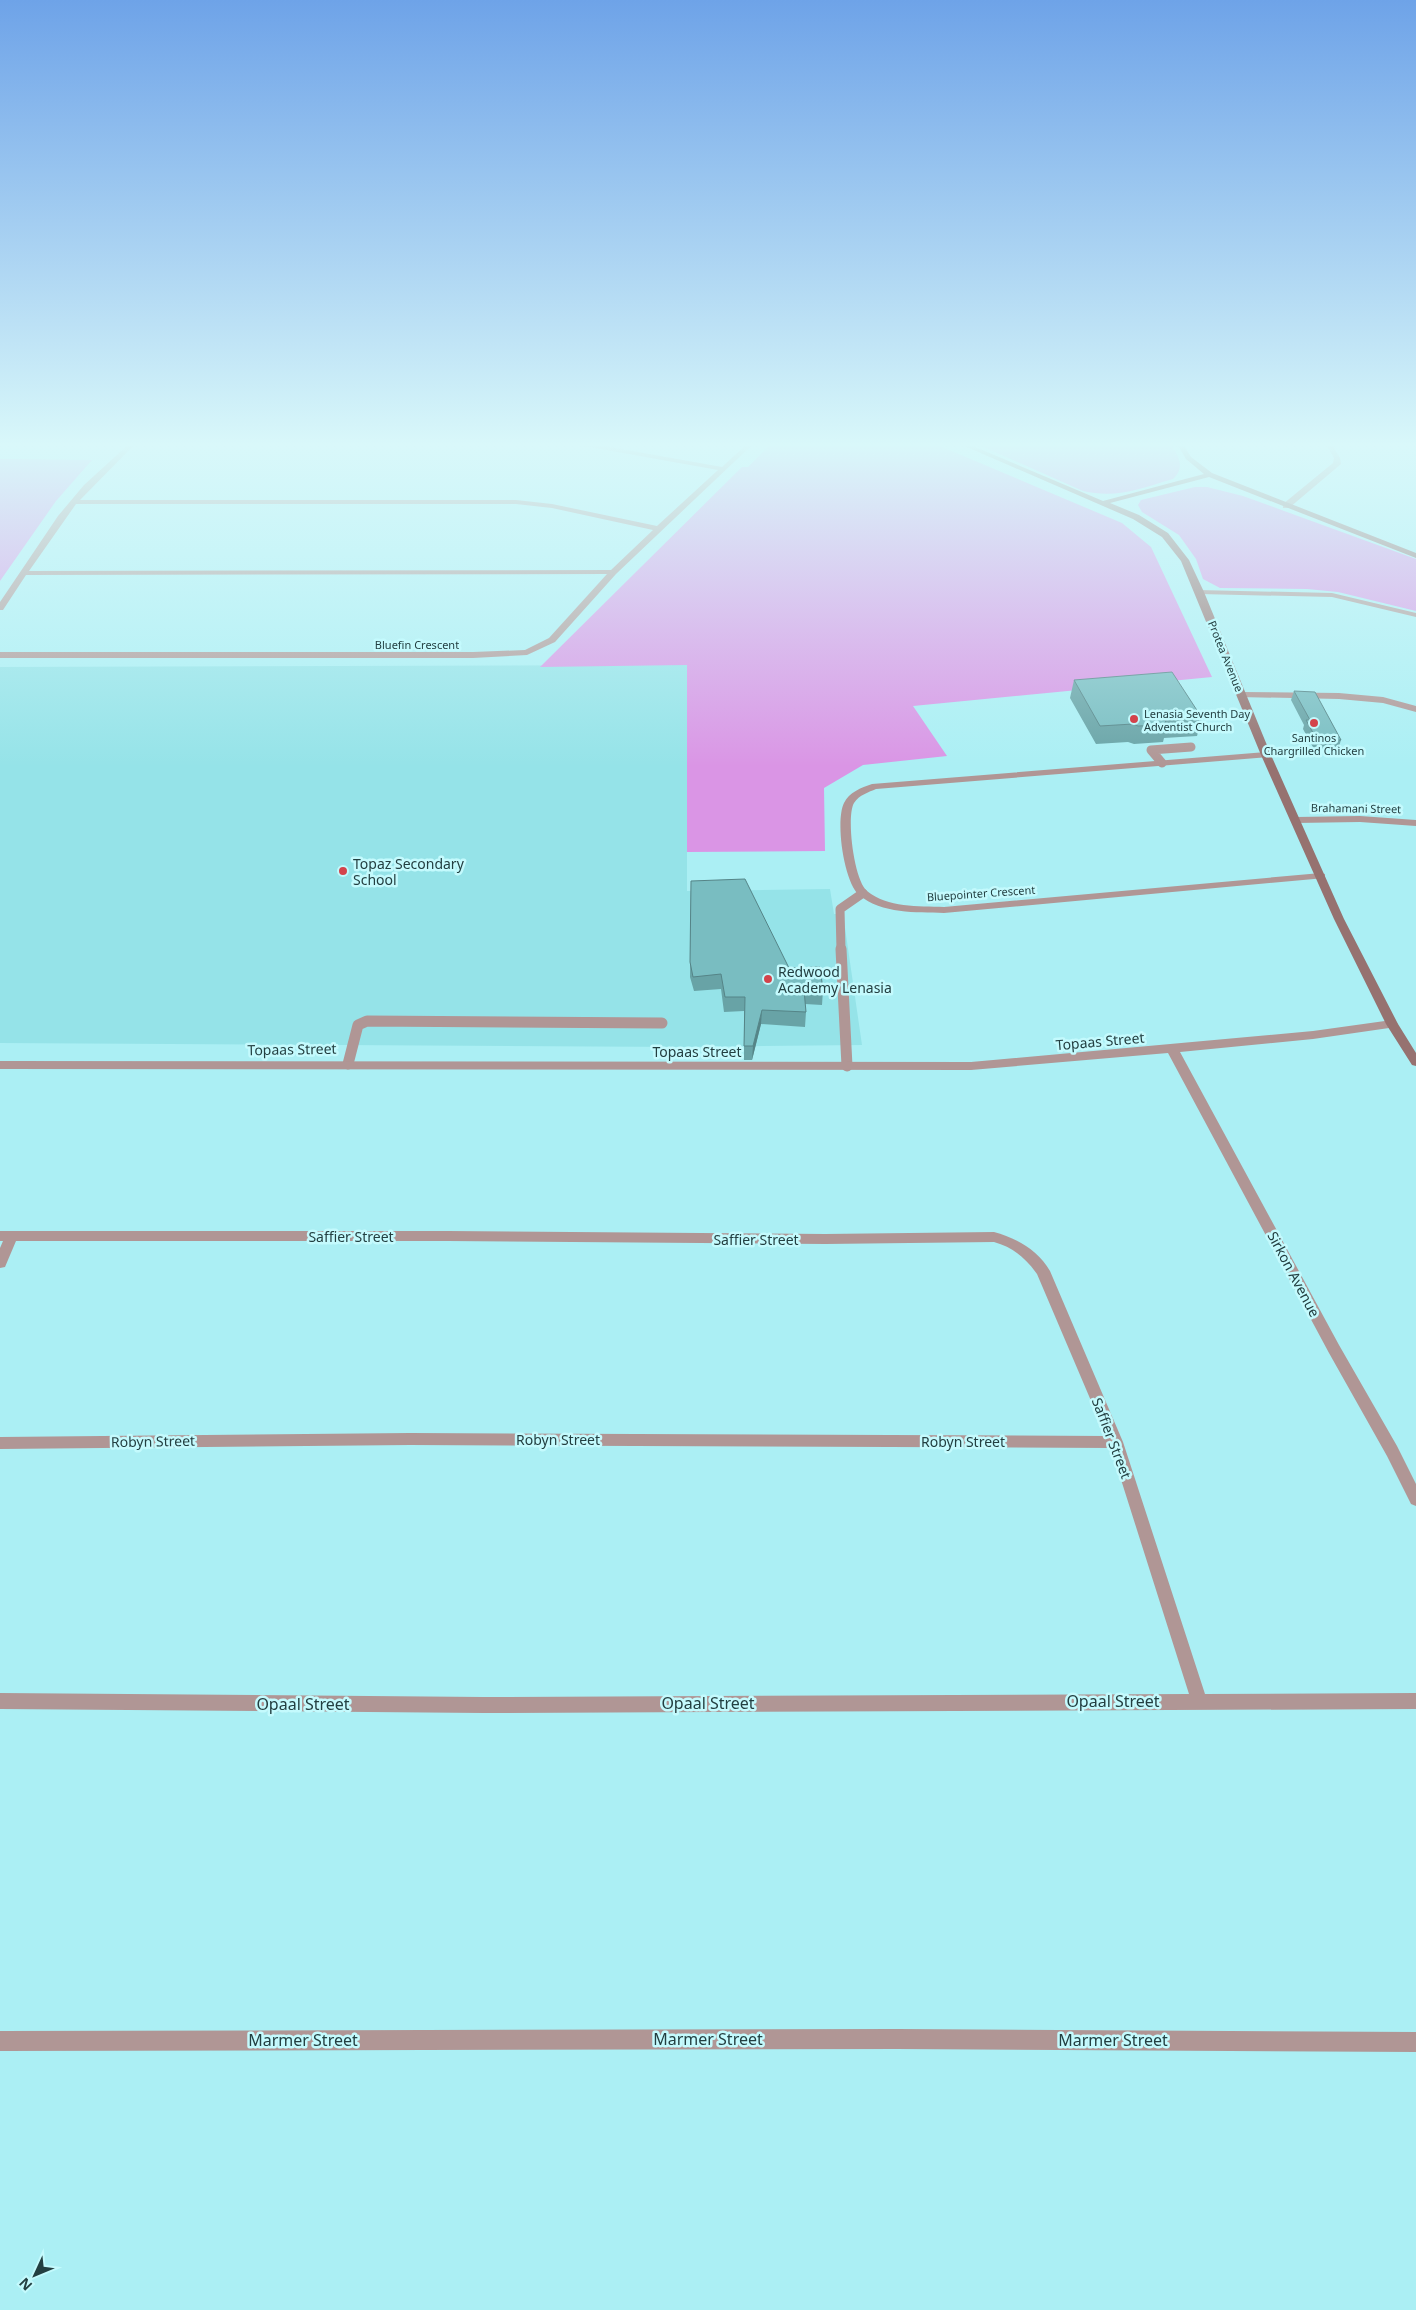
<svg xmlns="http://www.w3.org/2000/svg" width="1416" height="2310" font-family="'Noto Sans',sans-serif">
<rect width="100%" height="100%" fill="#abeff4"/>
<!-- built -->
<polygon fill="#95e3e8" points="687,665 687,891 830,889 834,914 843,914 862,1045 682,1047 0,1043 0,667"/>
<!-- green -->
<g fill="#da95e5">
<polygon points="771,444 935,444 1122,523 1151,547 1212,677 913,706 947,756 863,765 824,788 825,851 687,852 687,665 540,667 742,467 748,467"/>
<path d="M 977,444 L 1171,444 C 1178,456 1186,467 1173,479 C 1141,488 1117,499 1083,491 Z"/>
<polygon points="0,459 92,460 56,501 0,581"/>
<polygon points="1195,487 1207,487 1243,496 1416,559 1416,611 1338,592 1307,589 1220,588 1203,579 1196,559 1179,535 1142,512 1138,505 1141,500"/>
</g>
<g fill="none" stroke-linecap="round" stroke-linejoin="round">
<!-- lane-far1 -->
<g stroke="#b09695" stroke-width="9">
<polyline points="1162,763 1151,750 1191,747"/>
<polyline points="841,950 840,909 863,893"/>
</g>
<!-- lane -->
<g stroke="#b09695" stroke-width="11">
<polyline points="841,949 847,1066"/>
<polyline points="348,1064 358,1025 367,1021 662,1023"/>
</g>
<!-- street -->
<g fill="#b09695" fill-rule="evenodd">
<path d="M 129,444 L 135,444 L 80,500 L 516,500 L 552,504 L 657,526 L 718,470 L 584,446 L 581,444 L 593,444 L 722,467 L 747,444 L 753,444 L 616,574 L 555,642 L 527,655 L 473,658 L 0,658 L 0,652 L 473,652 L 525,650 L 549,638 L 607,574 L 26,575 L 3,610 L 0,610 L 0,602 L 58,516 L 84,485 ZM 76,504 L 516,504 L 552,508 L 653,530 L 611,570 L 29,571 Z"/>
<polygon points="1326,444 1332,444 1340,458 1341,464 1289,508 1283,508 1283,504 1333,463 1334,458"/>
<polygon points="1197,590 1332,593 1416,613 1416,617 1332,597 1200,594 1197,594"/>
<polygon points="1242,692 1339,693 1383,697 1416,706 1416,712 1383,703 1339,699 1239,697 1239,693"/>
<path d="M 1266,752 L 1269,753 L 1269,757 L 876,789 C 869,792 859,795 854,803 C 846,817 854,880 867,891 C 888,908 918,906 944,907 L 1321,873 L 1325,874 L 1325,878 L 944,913 C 916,912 882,914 859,895 C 844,882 835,821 844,803 C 849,792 861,788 872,784 Z"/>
<polygon points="1360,816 1416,820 1416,826 1360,822 1296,823 1291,820 1296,817"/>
<polygon points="1392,1020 1398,1024 1396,1027 1313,1039 1180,1052 1339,1345 1397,1446 1416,1484 1416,1506 1411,1504 1387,1456 1329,1353 1168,1053 971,1070 0,1069 0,1061 971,1062 1313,1031"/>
<path d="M 0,1231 L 448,1231 L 825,1234 L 994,1232 C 1016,1238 1038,1250 1050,1271 L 1123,1442 L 1205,1694 L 1416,1693 L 1416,1709 L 483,1713 L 0,1709 L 0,1693 L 483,1697 L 1189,1694 L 1111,1448 L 410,1445 L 0,1449 L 0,1437 L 410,1433 L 1106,1436 L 1037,1274 C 1026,1259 1013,1247 994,1242 L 825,1244 L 448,1241 L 16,1241 L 5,1267 L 0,1268 L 0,1248 L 3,1241 L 0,1241 Z"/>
<polygon points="897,2029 1416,2032 1416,2052 897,2049 0,2051 0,2031"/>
</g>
<!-- secondary -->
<polygon fill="#967270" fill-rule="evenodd" points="960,444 968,444 1103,501 1204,474 1186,459 1177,444 1183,444 1191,457 1212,473 1416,553 1416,558 1209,477 1110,503 1139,515 1168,533 1189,560 1204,592 1271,755 1344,919 1398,1024 1416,1053 1416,1066 1412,1065 1386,1024 1334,919 1261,755 1181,561 1162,537 1133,519"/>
</g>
<!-- wall -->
<g fill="#68a3a6">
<polygon points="1074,680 1202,718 1197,736 1164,738 1163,742 1134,744 1128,742 1096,744 1070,698"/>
<polygon points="1294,691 1341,740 1338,749 1314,749 1303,729 1304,725 1291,700"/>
<polygon points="691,881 789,968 823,990 822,1005 805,1004 806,1012 805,1027 761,1024 752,1060 744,1060 744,1011 724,1012 721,989 694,991 690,977"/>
</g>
<!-- shaded-wall -->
<g fill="#558487">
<polygon points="4,444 13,444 5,446"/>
<polygon points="762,1010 761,1024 752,1060 753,1046"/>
</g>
<!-- building -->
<g fill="#79bdc1" stroke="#558487">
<polygon points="1172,672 1202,718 1165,720 1167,725 1138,726 1133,724 1100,726 1074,680"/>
<polygon points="1294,691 1315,692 1341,740 1317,740 1306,720 1310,720"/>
<polygon points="745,879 789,968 820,967 823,990 804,990 806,1012 762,1010 753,1046 744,1046 745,997 725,997 721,974 693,977 690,962 691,881"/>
</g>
<!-- sky -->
<linearGradient id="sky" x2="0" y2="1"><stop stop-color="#6ea3e8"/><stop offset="0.58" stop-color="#d9f8fa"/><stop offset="1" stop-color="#d9f8fa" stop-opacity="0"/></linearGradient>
<rect width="1416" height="767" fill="url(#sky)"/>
<!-- markers -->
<g fill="#d3434b" stroke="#c4fafd" stroke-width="2">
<circle cx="1134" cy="719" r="5"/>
<circle cx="1314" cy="723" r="5"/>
<circle cx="343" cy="871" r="5"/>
<circle cx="768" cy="979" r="5"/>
</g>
<g text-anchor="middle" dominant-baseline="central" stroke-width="5" stroke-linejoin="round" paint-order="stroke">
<!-- far-street labels -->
<g font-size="11" fill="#233f41" stroke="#c4fafd">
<text x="417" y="644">Bluefin Crescent</text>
<text transform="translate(1226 656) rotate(68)">Protea Avenue</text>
<text transform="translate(1356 808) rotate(1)">Brahamani Street</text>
<text transform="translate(981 893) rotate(-4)">Bluepointer Crescent</text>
</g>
<!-- far-poi labels -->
<g font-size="11" fill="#233f41" stroke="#c4fafd" text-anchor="start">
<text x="1144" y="713">Lenasia Seventh Day<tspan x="1144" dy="13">Adventist Church</tspan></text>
<text x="1314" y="737" text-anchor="middle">Santinos<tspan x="1314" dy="13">Chargrilled Chicken</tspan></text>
</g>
<!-- poi labels -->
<g font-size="14" fill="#233f41" stroke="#c4fafd" text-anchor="start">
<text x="353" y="863">Topaz Secondary<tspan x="353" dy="16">School</tspan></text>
<text x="778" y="971">Redwood<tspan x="778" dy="16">Academy Lenasia</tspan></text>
</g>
<!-- street labels -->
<g font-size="14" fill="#233f41" stroke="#c4fafd">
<text transform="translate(1100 1041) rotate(-5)">Topaas Street</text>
<text transform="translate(292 1049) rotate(-1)">Topaas Street</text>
<text x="697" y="1051">Topaas Street</text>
<text x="351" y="1236">Saffier Street</text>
<text x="756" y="1239">Saffier Street</text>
<text transform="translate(1294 1274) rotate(62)">Sirkon Avenue</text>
<text transform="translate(1112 1438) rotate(69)">Saffier Street</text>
<text x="558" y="1439">Robyn Street</text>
<text transform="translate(153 1441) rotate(-1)">Robyn Street</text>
<text x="963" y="1441">Robyn Street</text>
</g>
<!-- near-street labels -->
<g font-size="16" fill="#233f41" stroke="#c4fafd">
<text x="1113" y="1701">Opaal Street</text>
<text x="708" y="1703">Opaal Street</text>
<text x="303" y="1704">Opaal Street</text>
<text x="708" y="2039">Marmer Street</text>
<text x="303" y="2040">Marmer Street</text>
<text x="1113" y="2040">Marmer Street</text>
</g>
</g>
<!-- north arrow -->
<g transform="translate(35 2275) rotate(226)" stroke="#c4fafd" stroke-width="4" paint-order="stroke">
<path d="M0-4L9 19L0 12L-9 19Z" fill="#233f41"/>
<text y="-8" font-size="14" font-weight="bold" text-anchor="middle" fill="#233f41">N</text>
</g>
</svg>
